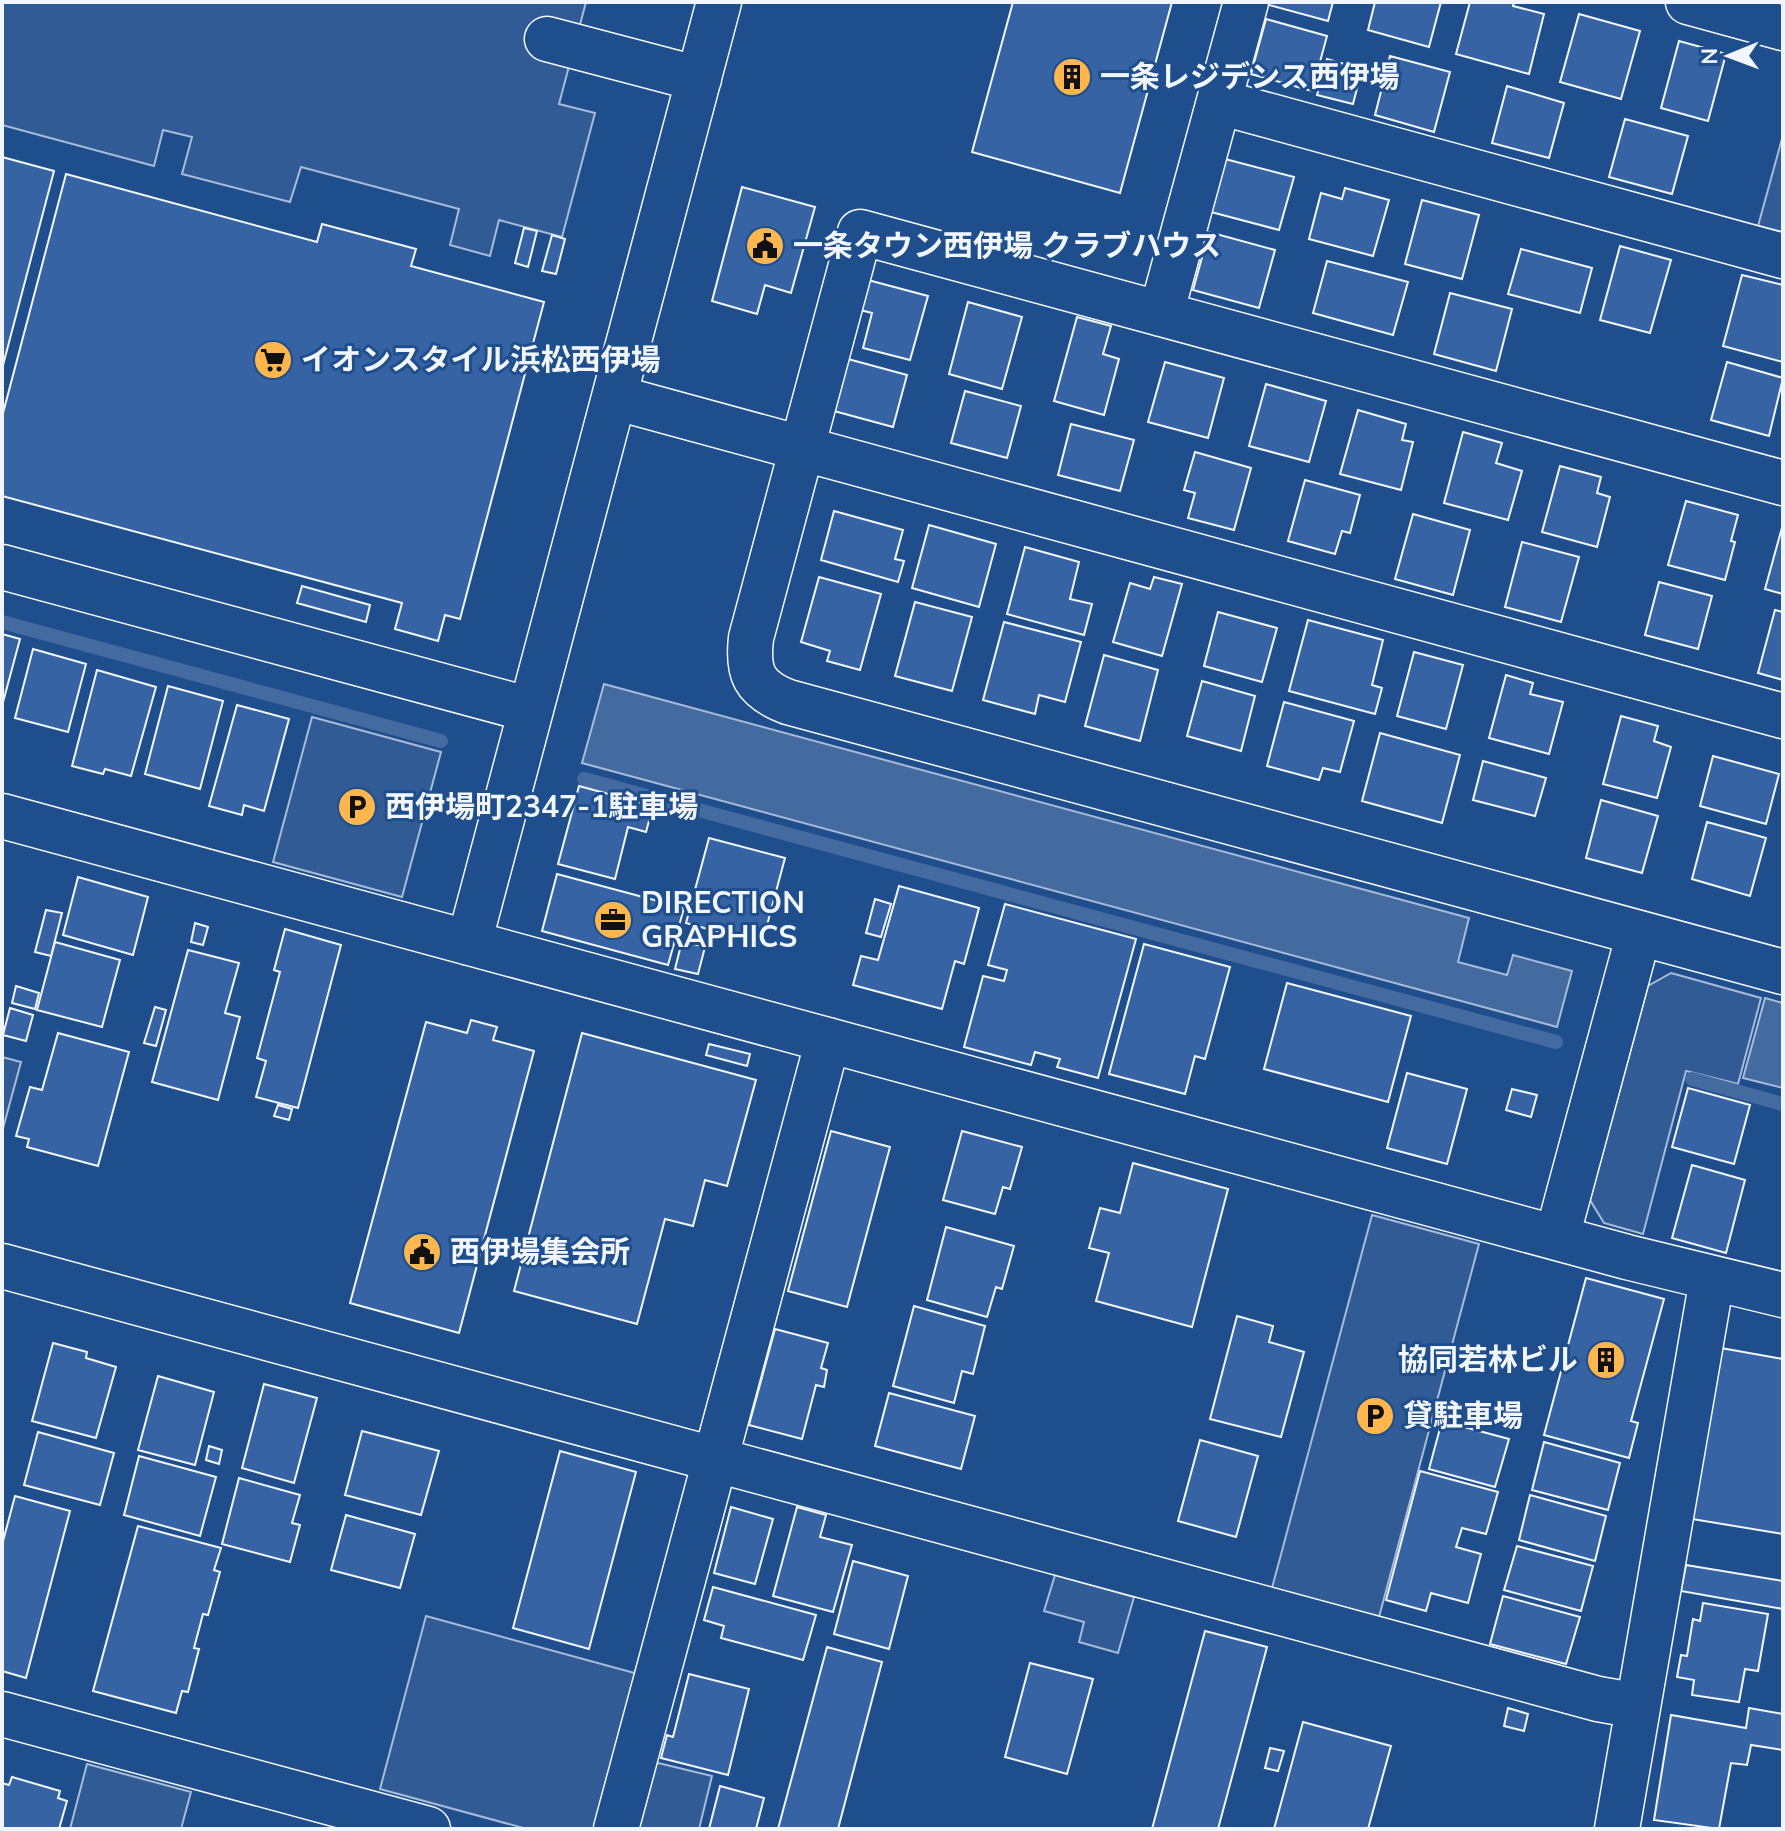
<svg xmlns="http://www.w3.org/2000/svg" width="1785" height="1831" font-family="Mulish,'Noto Sans JP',sans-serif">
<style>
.built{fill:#305b95;stroke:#a8bbd7;stroke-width:2}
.water{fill:#446ba0;stroke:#a8bbd7;stroke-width:2}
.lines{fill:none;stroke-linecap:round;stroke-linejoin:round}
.stream{stroke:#446ba0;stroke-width:14}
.building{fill:#3563a3;stroke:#f2f6ff;stroke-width:2}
.minor-casing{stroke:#f2f6ff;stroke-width:47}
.minor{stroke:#1f4e8c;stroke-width:44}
.labels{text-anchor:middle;stroke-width:6;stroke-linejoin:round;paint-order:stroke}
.poi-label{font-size:30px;font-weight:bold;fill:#f2f6ff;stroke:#1f4e8c;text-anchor:start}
</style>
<rect width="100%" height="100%" fill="#1f4e8c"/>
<path class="built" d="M2,2h584l-27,102 36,9 -33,124 -63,-17 -9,36 -40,-11 9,-36 -158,-42 -11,35 -108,-28 10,-37 -29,-7 -9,36 -152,-41z
M1783,135v97l-25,-6z
M312,717l129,35 -39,145 -129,-35z
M1671,973l90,25 -23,86 -52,-13 -43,163 -39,-11 -14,-23 58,-214z
M2,1057l19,5 -19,70z
M1372,1215l107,29 -100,373 -107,-29z
M1055,1575l79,22 -16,56 -39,-11 5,-20 -40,-11z
M426,1616l212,58 -41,155h-70l-147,-40z
M654,1762l58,14 -13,53h-63z
M87,1764l104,28 -10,37h-111z"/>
<path class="water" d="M604,684l865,234 -11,44 49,13 6,-20 59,16 -15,56 -975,-264z
M1765,998l18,5v85l-40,-10z"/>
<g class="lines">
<path class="stream" d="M2,622l439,119
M584,779l972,263
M1692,1079l91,25"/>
</g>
<path class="building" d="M1013,2h159l-52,191 -148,-41z
M1270,2h63l-5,19 -59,-16z
M1375,2h66l-12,45 -61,-17z
M1470,2h44l-1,4 31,8 -15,60 -73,-20z
M1579,14l61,17 -19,68 -61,-17z
M1266,19l61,17 -15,55 -61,-17z
M1679,41l47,13 -18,67 -47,-13z
M1390,56l60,16 -16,60 -59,-17z
M1327,59l35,10 -9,35 -36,-9z
M1507,86l57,17 -15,55 -57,-15z
M1625,119l63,17 -16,58 -63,-17z
M2,157l52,14 -52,198z
M1225,159l69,18 -15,53 -68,-18z
M66,174l251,68 5,-18 94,25 -5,17 133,36 -84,317 -15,-4 -7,26 -43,-12 7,-26 -400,-107v-79z
M742,187l73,20 -24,86 -26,-8 -8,29 -45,-13z
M1345,188l44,12 -16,56 -64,-17 12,-46 21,6z
M1422,200l57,15 -17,64 -57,-15z
M524,228l13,3 -9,36 -13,-4z
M1209,232l66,18 -16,58 -66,-18z
M552,235l13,4 -9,35 -14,-3z
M1620,246l51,14 -21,73 -50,-13z
M1521,249l71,19 -12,45 -72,-19z
M1327,261l81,21 -15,53 -80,-22z
M1742,275l41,10v77l-60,-16z
M868,280l60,16 -18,64 -47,-12 9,-35 -12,-3z
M1450,293l62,16 -16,62 -62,-17z
M968,302l54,15 -20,72 -53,-15z
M1077,317l34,9 -8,28 16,5 -15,56 -50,-14z
M848,359l59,16 -14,52 -59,-16z
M1165,362l59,16 -16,60 -60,-16z
M1727,362l56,16 -14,58 -58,-16z
M1266,384l60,17 -17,61 -60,-16z
M965,391l56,15 -14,52 -56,-15z
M1358,410l48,14 -4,16 11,2 -12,48 -61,-16z
M1071,424l63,16 -14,51 -62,-16z
M1463,432l39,11 -6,20 26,8 -14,49 -64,-17z
M1195,452l56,16 -17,62 -46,-12 7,-25 -11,-3z
M1560,466l41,11 -4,16 13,4 -13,50 -55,-15z
M1305,480l55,15 -10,38 -8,-2 -7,23 -47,-13z
M1686,501l52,14 -7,26 4,1 -10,38 -57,-15z
M834,511l69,19 -8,29 9,2 -6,21 -77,-22z
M1413,514l57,16 -17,65 -58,-16z
M1783,524v70l-18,-5z
M929,525l67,19 -17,63 -67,-19z
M1522,542l57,15 -18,65 -56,-15z
M1025,547l54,15 -9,37 22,5 -8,31 -77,-21z
M819,577l62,17 -21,76 -33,-9 3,-10 -29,-9z
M1154,577l28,7 -20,72 -49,-14 17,-59 20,6z
M1659,582l53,14 -14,53 -53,-14z
M302,586l68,19 -4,17 -69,-19z
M915,602l57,15 -20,74 -57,-15z
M1775,610l8,2v68l-25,-7z
M1218,612l59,16 -15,54 -58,-16z
M1308,620l75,20 -11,45 10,3 -7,26 -86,-23z
M1004,622l77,20 -16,60 -26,-7 -4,19 -52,-14z
M2,634l18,5 -18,67z
M33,649l53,15 -18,68 -53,-14z
M1414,652l49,13 -17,64 -49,-13z
M1104,655l54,15 -18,71 -55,-15z
M97,670l59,17 -25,89 -26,-7 -2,5 -31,-8z
M1506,675l27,8 -3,11 33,8 -14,52 -60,-16z
M1202,681l53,15 -14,55 -54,-15z
M168,686l55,15 -23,88 -55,-15z
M1284,702l70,19 -14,51 -17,-4 -4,12 -52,-14z
M237,705l52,14 -25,92 -20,-6 -2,10 -33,-9z
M1621,716l37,10 -4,15 17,6 -14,51 -54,-14z
M1380,733l80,22 -18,68 -80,-22z
M1713,756l66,18 -13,50 -66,-18z
M1483,761l63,17 -11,38 -62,-16z
M579,786l74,20 -7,26 -18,-5 -13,52 -57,-15z
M1601,800l57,16 -16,57 -56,-15z
M1707,822l59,16 -16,58 -58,-17z
M709,838l76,20 -23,86 -76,-21z
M557,874l127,34 -16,57 -126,-34z
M78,877l70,20 -15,58 -70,-20z
M899,886l80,22 -15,56 -9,-3 -13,48 -89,-24 8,-29 17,4z
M875,899l16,5 -10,33 -15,-4z
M1005,904l131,35 -38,139 -41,-11 3,-8 -25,-7 -4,13 -67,-18 19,-71 21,5 3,-11 -19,-5z
M46,910l16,3 -11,43 -16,-4z
M195,923l13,4 -5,18 -12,-3z
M285,929l56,16 -43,163 -42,-11 10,-36 -9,-3 23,-86 -6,-2z
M682,941l23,6 -7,27 -23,-5z
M55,942l65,18 -18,67 -65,-17z
M1144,944l86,23 -25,92 -10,-3 -10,38 -76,-20z
M188,950l51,13 -14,50 15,4 -22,83 -66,-18z
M1287,983l124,33 -23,86 -124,-33z
M16,986l23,7 -4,16 -23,-6z
M155,1007l11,3 -10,36 -12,-3z
M10,1008l23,7 -7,26 -23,-6z
M471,1020l26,7 -4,13 41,11 -75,282 -109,-30 76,-281 41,11z
M58,1033l71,19 -31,114 -71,-19 2,-8 -13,-3 14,-49 12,3z
M582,1033l174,47 -29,106 -22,-6 -12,46 -28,-7 -28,105 -123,-33z
M709,1044l41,10 -3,12 -41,-11z
M1407,1073l60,16 -20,75 -60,-16z
M1688,1088l62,17 -16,59 -62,-17z
M1512,1089l25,6 -6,22 -25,-7z
M278,1105l14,4 -3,11 -15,-4z
M831,1131l59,16 -43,160 -59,-16z
M962,1131l60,16 -12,42 -7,-2 -8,27 -52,-14z
M1133,1163l95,26 -36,138 -96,-26 13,-48 -20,-5 11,-40 20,5z
M1692,1165l53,15 -19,73 -54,-15z
M946,1227l68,19 -12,43 -6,-2 -9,30 -60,-17z
M1586,1278l78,21 -33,122 7,2 -9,35 -85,-23z
M914,1306l71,20 -12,48 -11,-3 -8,32 -61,-17z
M1237,1316l36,10 -4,16 35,10 -23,85 -71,-18z
M775,1329l53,14 -7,25 6,2 -3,17 -8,-2 -14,54 -53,-14z
M53,1343l34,9 -1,6 30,9 -20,71 -64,-17z
M1721,1348l62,11v175l-91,-15z
M158,1376l56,16 -19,73 -57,-15z
M264,1384l53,14 -23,85 -52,-15z
M889,1393l86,23 -14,53 -86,-23z
M1442,1421l67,18 -14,48 -66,-18z
M362,1431l77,20 -18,64 -76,-20z
M38,1432l76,21 -14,52 -76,-20z
M1200,1440l58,16 -22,81 -58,-16z
M1544,1442l76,21 -12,47 -76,-20z
M209,1446l13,4 -3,14 -13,-4z
M560,1451l76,21 -47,177 -76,-21z
M139,1456l77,21 -16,59 -76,-21z
M1420,1471l78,21 -12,42 -24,-6 -6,19 25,7 -13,49 -37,-10 -5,18 -40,-11z
M239,1478l61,17 -8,28 8,2 -10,37 -68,-18z
M1530,1495l76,21 -11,45 -76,-21z
M15,1496l55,15 -44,167 -24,-7v-126z
M731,1507l42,12 -18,65 -41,-11z
M797,1507l29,8 -6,22 32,8 -19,67 -60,-16z
M346,1515l69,19 -15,54 -69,-18z
M138,1526l83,22 -7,22 6,2 -12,43 -5,-1 -9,34 5,1 -11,43 -6,-1 -6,22 -83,-22z
M1517,1546l76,20 -12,45 -77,-21z
M853,1561l55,15 -19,73 -55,-15z
M1686,1565l97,16v28l-102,-18z
M713,1587l103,28 -13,45 -82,-22 3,-12 -20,-6z
M1503,1596l77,21 -14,47 -76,-20z
M1703,1603l65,11 -10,57 -13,-2 -6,33 -47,-7 2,-15 -17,-3 4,-22 6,1 6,-37 7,2z
M1205,1631l62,16 -49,182h-66z
M827,1647l55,15 -44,167h-60z
M1030,1663l63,16 -26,95 -62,-17z
M689,1674l60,15 -21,86 -67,-17 6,-23 6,2z
M1508,1708l20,6 -4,17 -20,-5z
M1749,1708l34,6v36l-32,-5 -4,20 -16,-2 -12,66 -65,-9 17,-105 75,13z
M1303,1722l88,24 -23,83h-94z
M1270,1748l14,3 -6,20 -13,-3z
M12,1777l48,14 -2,7 9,3 -8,28h-57v-46l7,2z
M720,1786l44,12 -8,31h-47z"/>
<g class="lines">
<defs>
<path id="minor" d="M1688,2l95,26
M547,39l152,40
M1219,102l564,154
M1161,314l85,-312
M614,397l1169,319
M1783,483l-923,-251 -109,406c-4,35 3,51 37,64l995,270
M2,567l529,143
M2,816l1625,441 156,38
M469,943l250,-941
M1557,1237l82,-304
M2,1266l1596,433 40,7
M2,1714l426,115
M616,1829l212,-789
M1617,1829l95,-550"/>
</defs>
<use href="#minor" class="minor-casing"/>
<use href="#minor" class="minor"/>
</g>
<defs>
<symbol id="building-disc" viewBox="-11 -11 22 22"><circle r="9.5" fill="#ffb74d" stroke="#1f4e8c"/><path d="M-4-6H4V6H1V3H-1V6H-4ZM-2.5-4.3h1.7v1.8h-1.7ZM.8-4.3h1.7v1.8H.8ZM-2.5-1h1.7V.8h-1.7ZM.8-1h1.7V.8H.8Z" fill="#111"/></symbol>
<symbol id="civic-disc" viewBox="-11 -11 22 22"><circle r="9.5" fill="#ffb74d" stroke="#1f4e8c"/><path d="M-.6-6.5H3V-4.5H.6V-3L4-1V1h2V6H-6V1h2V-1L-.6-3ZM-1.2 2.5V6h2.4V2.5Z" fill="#111"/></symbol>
<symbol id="supermarket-disc" viewBox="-11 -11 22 22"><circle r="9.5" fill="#ffb74d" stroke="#1f4e8c"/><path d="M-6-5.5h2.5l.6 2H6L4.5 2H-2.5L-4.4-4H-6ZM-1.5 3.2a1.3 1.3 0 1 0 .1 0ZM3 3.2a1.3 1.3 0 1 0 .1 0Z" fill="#111"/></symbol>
<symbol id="parking-disc" viewBox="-11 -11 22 22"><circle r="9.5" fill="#ffb74d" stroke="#1f4e8c"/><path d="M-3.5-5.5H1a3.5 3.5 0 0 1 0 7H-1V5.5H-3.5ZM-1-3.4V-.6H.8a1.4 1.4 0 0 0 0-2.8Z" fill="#111"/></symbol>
<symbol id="office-disc" viewBox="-11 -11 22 22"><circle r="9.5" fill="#ffb74d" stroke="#1f4e8c"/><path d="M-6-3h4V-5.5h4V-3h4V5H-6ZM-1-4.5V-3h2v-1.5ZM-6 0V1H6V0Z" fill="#111"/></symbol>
</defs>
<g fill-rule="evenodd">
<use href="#building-disc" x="1050" y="55" width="44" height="44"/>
<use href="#civic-disc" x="743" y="224" width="44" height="44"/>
<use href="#supermarket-disc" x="251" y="338" width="44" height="44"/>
<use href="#parking-disc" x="335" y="785" width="44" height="44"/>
<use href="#office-disc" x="591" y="898" width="44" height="44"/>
<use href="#civic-disc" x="400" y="1230" width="44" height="44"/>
<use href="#building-disc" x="1584" y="1338" width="44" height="44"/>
<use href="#parking-disc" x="1353" y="1394" width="44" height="44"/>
</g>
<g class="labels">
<g class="poi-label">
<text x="1100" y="87">一条レジデンス西伊場</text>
<text x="793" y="256">一条タウン西伊場 クラブハウス</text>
<text x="301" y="370">イオンスタイル浜松西伊場</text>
<text x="385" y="817">西伊場町2347-1駐車場</text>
<text x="641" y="913">DIRECTION<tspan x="641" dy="34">GRAPHICS</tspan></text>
<text x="450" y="1262">西伊場集会所</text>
<text x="1578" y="1370" text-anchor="end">協同若林ビル</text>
<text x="1403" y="1426">貸駐車場</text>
</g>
</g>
<rect width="1785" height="1831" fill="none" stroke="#f2f6ff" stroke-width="8"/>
<g transform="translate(1729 56) rotate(269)" stroke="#1f4e8c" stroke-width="6" paint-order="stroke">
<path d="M0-6L14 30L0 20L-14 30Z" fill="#f2f6ff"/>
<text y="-12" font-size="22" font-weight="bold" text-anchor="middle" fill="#f2f6ff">N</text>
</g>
</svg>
